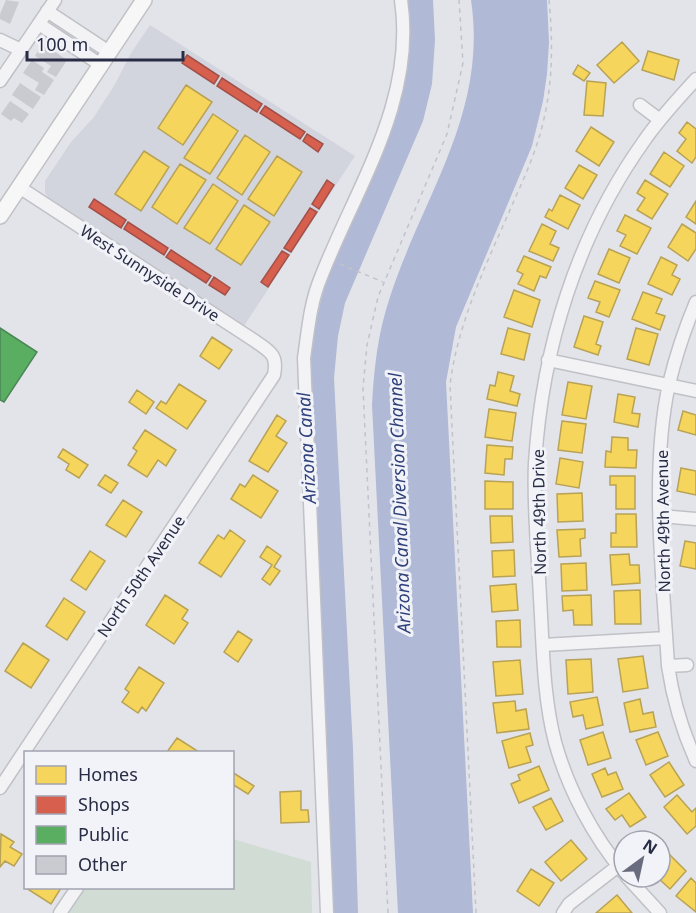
<svg xmlns="http://www.w3.org/2000/svg" width="696" height="913" font-family="'Noto Sans',sans-serif">
<style>
.built{fill:#d3d5de}
.green{fill:#d1dcd4}
.water{fill:#b0b9d5}
.homes{fill:#f6d55c;stroke:#b8a255;stroke-width:1.5}
.shops{fill:#d6604d;stroke:#a2504a;stroke-width:1.5}
.public{fill:#5aae61;stroke:#4b8758;stroke-width:1.5}
.building{fill:#cacbd1}
.lines{fill:none;stroke-linecap:round;stroke-linejoin:round}
.minor-casing{stroke:#c0c1c7;stroke-width:15}
.major-casing{stroke:#c0c1c7;stroke-width:18}
.path{stroke:#c2c3c9;stroke-width:1.5;stroke-dasharray:4.5 4.5;stroke-linecap:butt}
.minor{stroke:#f3f3f6;stroke-width:12}
.major{stroke:#f7f7f7;stroke-width:15}
.labels{text-anchor:middle;stroke-width:6;stroke-linejoin:round;paint-order:stroke}
.street-label{font-size:16px;fill:#282c44;stroke:#f1f3f8}
.water-label{font-size:18px;font-style:italic;fill:#2f407b;stroke:#f1f3f8}
</style>
<rect width="100%" height="100%" fill="#e3e4e9"/>
<path class="built" d="M150,25l205,131 -111,170 -196,-129 -3,-4v-12l26,-39 23,-25 21,-33 16,-31z"/>
<path class="green" d="M233,839l78,23 1,51h-258l17,-25h161z"/>
<path class="water" d="M405,0h28l2,40 -3,44 -9,37 -78,182 -7,33 -4,42 19,371 5,164h-25l-6,-168 -19,-365c4,-45 12,-87 29,-129 34,-86 87,-152 68,-251z
M471,0h76l2,42 -2,32 -4,27 -11,45 -76,181 -10,55 27,531h-75l-26,-508c2,-37 6,-73 18,-108 33,-102 98,-184 81,-297z"/>
<path class="homes" d="M622,42l17,19 -25,22 -17,-18z
M648,51l31,9 -5,20 -32,-10z
M578,65l12,8 -6,8 -11,-7z
M587,81l19,2 -3,33 -19,-1z
M186,85l26,17 -29,43 -25,-17z
M213,114l25,17 -28,43 -26,-16z
M687,122l9,7v28l-4,6 -15,-12 9,-12 -7,-6z
M591,127l23,15 -15,24 -23,-15z
M245,135l25,17 -28,43 -25,-17z
M144,151l25,16 -28,44 -26,-17z
M664,152l20,14 -14,21 -20,-13z
M277,156l25,16 -28,44 -26,-17z
M180,164l26,16 -29,44 -25,-17z
M579,165l18,10 -14,24 -18,-11z
M645,180l23,14 -16,25 -15,-9 8,-12 -8,-5z
M213,184l25,17 -28,43 -26,-16z
M560,195l20,10 -12,24 -23,-12 4,-8 3,2z
M696,201v23l-10,-7z
M244,205l26,17 -29,43 -25,-16z
M625,215l26,13 -14,26 -17,-8 6,-11 -9,-4z
M542,224l14,7 -6,13 9,4 -6,13 -24,-10z
M682,224l14,9v16l-8,12 -20,-14z
M609,249l21,9 -11,25 -21,-9z
M524,256l27,11 -5,11 -6,-2 -6,15 -16,-7 5,-10 -6,-3z
M661,257l16,8 -5,10 8,4 -8,16 -24,-11z
M595,281l25,9 -11,27 -13,-5 4,-10 -12,-4z
M514,290l26,10 -8,27 -28,-10z
M643,292l19,7 -6,14 9,3 -5,14 -28,-11z
M584,316l19,6 -7,22 5,2 -3,9 -24,-8z
M508,328l22,6 -6,26 -23,-6z
M636,328l22,6 -9,31 -22,-6z
M212,337l20,13 -13,19 -19,-13z
M498,372l16,4 -4,15 10,3 -3,12 -30,-7 3,-14 5,1z
M568,382l24,4 -6,33 -24,-4z
M179,384l27,17 -19,28 -31,-21 5,-7 5,3z
M137,390l17,12 -8,12 -17,-12z
M618,394l17,3 -3,16 8,1 -2,13 -24,-5z
M489,409l27,4 -4,28 -27,-4z
M683,411l13,4v20l-18,-5z
M277,415l9,6 -10,15 11,7 -19,29 -19,-11z
M562,421l24,3 -4,29 -24,-3z
M145,430l31,20 -10,16 -8,-6 -11,17 -19,-12 9,-14 -4,-3z
M612,437l16,1v12h9l-1,18 -31,-1 1,-16 5,1z
M487,445l26,2 -1,12h-7l-1,16 -19,-2z
M63,449l25,16 -9,13 -13,-8 3,-6 -11,-7z
M560,458l23,4 -4,26 -23,-4z
M681,468l15,3v24l-19,-4z
M105,475l13,8 -7,10 -13,-8z
M253,475l25,16 -17,27 -30,-19 9,-15 5,3z
M610,476h25v33h-19v-24h-6z
M485,481l28,1v27h-28z
M582,493l1,28 -25,1 -1,-28z
M123,500l19,12 -16,25 -20,-12z
M616,514h20l1,33h-26v-14h5z
M490,516h22l1,26 -22,1z
M585,529v9l-5,1 1,17 -22,1 -2,-27z
M230,530l15,11 -24,36 -22,-14 19,-28 6,4z
M685,541l11,2v26l-16,-3z
M267,546l14,10 -7,11 6,4 -10,14 -8,-6 10,-14 -12,-8z
M514,550l1,26 -22,1 -1,-26z
M90,551l15,10 -19,29 -15,-10z
M629,554l1,11h9l1,18 -28,2 -2,-30z
M586,563l1,27 -25,1 -1,-27z
M516,584l2,26 -26,2 -2,-26z
M640,590l1,34h-26l-1,-33z
M165,595l23,15 -6,9 6,4 -14,21 -28,-19z
M591,595l1,30h-18l-1,-15 -10,1 -1,-15z
M64,598l21,14 -18,28 -21,-14z
M520,620l1,27h-24l-1,-26z
M238,631l14,9 -14,22 -14,-10z
M23,643l26,17 -18,28 -26,-17z
M643,656l5,32 -25,4 -5,-33z
M591,659l2,33 -25,2 -2,-34z
M520,660l3,34 -27,2 -3,-34z
M139,667l25,16 -18,28 -4,-4 -4,6 -16,-11 7,-10 -4,-3z
M597,697l6,28 -17,4 -3,-14 -10,2 -3,-15z
M640,699l3,15 10,-2 3,15 -26,5 -6,-29z
M515,701l1,10 10,-2 3,20 -32,4 -4,-30z
M603,732l8,26 -23,7 -8,-25z
M658,732l10,24 -22,9 -10,-25z
M530,733l3,12 -7,2 5,15 -22,6 -7,-27z
M177,738l22,14h-32z
M669,762l15,23 -19,12 -15,-22z
M539,766l10,24 -30,13 -8,-19 9,-4 -2,-5z
M605,768l3,7 8,-3 7,17 -21,8 -10,-23z
M232,772l22,14 -6,8 -16,-10z
M301,791v19h7l1,12 -28,1 -1,-31z
M629,793l17,24 -16,10 -8,-12 -7,5 -9,-11z
M677,795l15,17 4,-4v18l-9,8 -23,-27z
M551,798l12,23 -17,9 -13,-23z
M637,832l6,7 5,-5 5,7h-27z
M1,834l13,8 -4,5 12,7 -8,12 -9,-5 -5,6z
M571,840l16,19 -26,22 -16,-19z
M667,852l19,19 -16,18 -13,-12h3v-18z
M531,869l23,14 -15,23 -22,-15z
M691,878l5,5v29l-20,-16z
M26,888h35l-10,16z
M617,895l15,18h-36z"/>
<path class="shops" d="M187,55l32,21 -5,8 -32,-21z
M222,78l40,26 -5,8 -40,-26z
M265,106l40,26 -5,7 -40,-26z
M307,134l16,10 -5,8 -15,-11z
M327,180l7,5 -15,24 -7,-5z
M94,199l32,21 -5,8 -32,-21z
M310,208l7,4 -26,40 -7,-4z
M128,222l40,26 -4,7 -40,-26z
M171,250l40,26 -5,7 -40,-26z
M282,251l7,4 -21,32 -7,-5z
M214,277l16,11 -5,7 -16,-10z"/>
<path class="public" d="M0,328l37,24 -33,50 -4,-2z"/>
<path class="building" d="M6,0l13,2 -9,22 -10,-5v-5z
M43,44l24,16 -11,17 -9,-5 4,-6 -16,-10z
M32,60l12,8 -2,4 12,8 -10,15 -9,-5 4,-7 -16,-10z
M20,83l21,14 -8,12 -21,-14z
M10,101l19,13 -7,9 -8,-5 -3,3 -10,-7z"/>
<g class="lines">
<defs>
<path id="minor" d="M47,11l62,41
M39,24l62,41
M0,40l21,10
M0,81l55,-81
M640,105l20,15
M696,302c-11,26 -20,53 -27,82 -19,87 -6,194 -1,282 5,34 14,64 28,95
M548,360l148,31
M660,516l36,3
M543,645l123,-7
M668,666l19,-1
M0,788l274,-413c4,-21 -4,-23 -19,-34l-236,-154
M624,873c-31,-37 -56,-84 -69,-131 -12,-46 -12,-96 -15,-144 -2,-45 -7,-91 -5,-135 7,-115 42,-228 109,-322 15,-22 34,-42 52,-62
M627,877l33,36
M60,913l17,-25
M327,913l-23,-555c4,-27 6,-55 17,-81 35,-90 95,-176 80,-277
M563,913l6,-9 49,-38"/>
<path id="major" d="M0,216l144,-216"/>
</defs>
<use href="#minor" class="minor-casing"/>
<use href="#major" class="major-casing"/>
<path class="path" d="M340,264l43,18
M388,913l-25,-525 4,-43 11,-48 69,-163 16,-71 -4,-63
M476,913l-26,-528c8,-66 40,-128 66,-189 11,-24 21,-48 27,-73 10,-40 10,-82 6,-123"/>
<use href="#minor" class="minor"/>
<use href="#major" class="major"/>
</g>
<g class="labels">
<g class="street-label">
<text transform="translate(150 273) rotate(33)" y="6">West Sunnyside Drive</text>
<text transform="translate(539 512) rotate(-91)" y="6">North 49th Drive</text>
<text transform="translate(663 521) rotate(-91)" y="6">North 49th Avenue</text>
<text transform="translate(141 576) rotate(-56)" y="6">North 50th Avenue</text>
</g>
<g class="water-label">
<text transform="translate(307 448) rotate(-93)" y="6">Arizona Canal</text>
<text transform="translate(400 503) rotate(-92)" y="6">Arizona Canal Diversion Channel</text>
</g>
</g>
<rect x="24" y="751" width="210" height="138" fill="#f1f3f8" stroke="#a1a3b0" stroke-width="1.5"/>
<rect x="36" y="766" width="30" height="18" fill="#f6d55c" stroke="#a1a3b0" stroke-width="1.5"/>
<text x="78" y="781" font-size="18" fill="#282c44">Homes</text>
<rect x="36" y="796" width="30" height="18" fill="#d6604d" stroke="#a1a3b0" stroke-width="1.5"/>
<text x="78" y="811" font-size="18" fill="#282c44">Shops</text>
<rect x="36" y="826" width="30" height="18" fill="#5aae61" stroke="#a1a3b0" stroke-width="1.5"/>
<text x="78" y="841" font-size="18" fill="#282c44">Public</text>
<rect x="36" y="856" width="30" height="18" fill="#cacbd1" stroke="#a1a3b0" stroke-width="1.5"/>
<text x="78" y="871" font-size="18" fill="#282c44">Other</text>
<g transform="translate(642 859) rotate(33)"><circle r="28" fill="#f1f3f8" stroke="#a1a3b0" stroke-width="1.5"/>
<path d="M0-4.5L10 22L0 15L-10 22Z" fill="#696c7e"/>
<text y="-9" font-size="16" font-weight="bold" text-anchor="middle" fill="#282c44">N</text>
</g>
<path d="M27 51v9h156v-9" fill="none" stroke="#282c44" stroke-width="3"/>
<text x="36" y="51" font-size="18" fill="#282c44" stroke="#f1f3f8" stroke-width="4.5" paint-order="stroke">100 m</text>
</svg>
